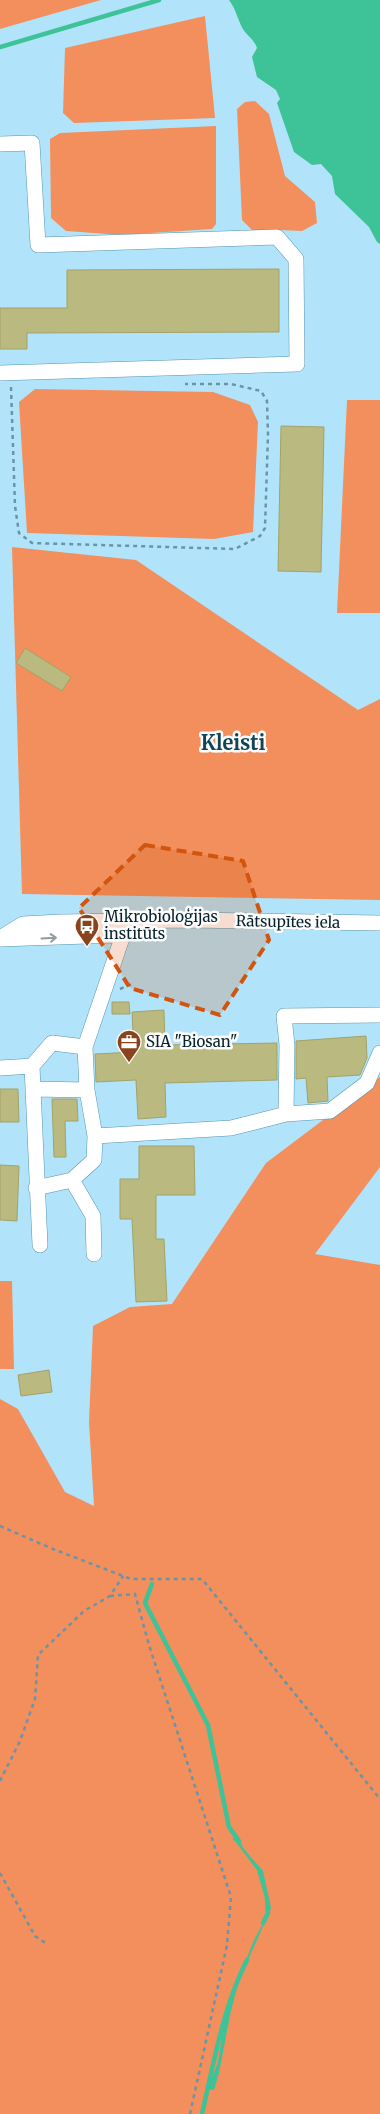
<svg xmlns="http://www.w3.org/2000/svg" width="380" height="2114" font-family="Merriweather,serif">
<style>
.green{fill:#f28f5c}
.water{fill:#3ec297}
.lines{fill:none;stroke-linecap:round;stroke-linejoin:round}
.stream{stroke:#3ec297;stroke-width:4.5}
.building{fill:#bab97f;stroke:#a3a268}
.minor-casing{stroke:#5494af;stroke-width:16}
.path{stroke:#6b94a6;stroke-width:2.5;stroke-dasharray:4 4;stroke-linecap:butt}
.minor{stroke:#fff;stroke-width:15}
.oneway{stroke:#8f9ca0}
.marked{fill:#d1540f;fill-opacity:0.2;stroke:#d1540f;stroke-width:4;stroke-dasharray:10 6;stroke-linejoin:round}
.labels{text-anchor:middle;stroke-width:5;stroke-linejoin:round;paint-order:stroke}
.poi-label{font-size:15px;fill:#06222c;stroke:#fcfcfc;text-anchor:start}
.street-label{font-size:15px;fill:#06222c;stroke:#fcfcfc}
.district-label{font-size:20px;font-weight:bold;fill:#104457;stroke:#fcfcfc}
</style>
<rect width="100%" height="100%" fill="#b1e4fb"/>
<path class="green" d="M0,0h101l-101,29z
M205,16l10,102 -141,5 -11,-10 2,-65z
M255,101l14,13 16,62 30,26 2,21 -15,8 -22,-1 -25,3 -13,-13 -5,-111 8,-7z
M216,126v98l-4,5 -91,6 -55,-4 -15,-13 -1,-79 10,-6z
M35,389l178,3 37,13 8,17 -5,110 -39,7 -187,-6 -8,-131z
M347,400h33v213h-43z
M12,547l124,13 222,150 22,-11v201l-358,-6z
M380,1077v90l-65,87 65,11v849h-380v-715l18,10 47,83 29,14 -5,-84 4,-96 37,-19 42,-3 94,-141z
M0,1281h12l2,88h-14z"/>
<path class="water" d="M229,0h151v244l-3,-2 -8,-15 -34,-33 -3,-18 -11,-12 -9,1 -18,-13 -17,-49 3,-4 -4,-9 -19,-13 -5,-20 5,-9c-3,-8 -7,-10 -12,-16 -7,-9 -8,-22 -16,-32z
M237,1837l7,12 19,22 8,37 -33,75 -8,32 -11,58 -5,17 -6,-1 10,-27 6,-39 9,-30 21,-53 15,-28 -12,-42 -22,-29 -3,-2z"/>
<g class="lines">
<path class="stream" d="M0,47l159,-47
M152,1584l-7,19 63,122 21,102 10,14
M263,1923l5,-10 -1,-14
M202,2114c12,-52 21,-107 45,-154"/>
</g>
<path class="building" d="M279,269v63l-252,1v16h-27v-41h67v-38z
M281,426l43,1 -3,145 -43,-1z
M25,648l46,29 -9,14 -46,-28z
M112,1002h17l1,12h-18z
M164,1010l1,35 112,-2v37l-112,3 1,34 -28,2 -2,-39 -40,2 -1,-28 39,-2 -2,-40z
M366,1036l1,22 -7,17 -33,2 1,24 -20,2 -2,-25 -10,1v-38z
M0,1089h18l1,33h-19z
M52,1099h25l1,22h-13l1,36h-12z
M139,1146h55l1,49h-39v44h8l3,62 -31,1 -4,-83h-12v-40h19z
M0,1165l19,1 -2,55 -17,-1z
M49,1370l3,22 -31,4 -3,-21z"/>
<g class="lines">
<defs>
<path id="minor" d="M0,144l32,-1 6,102 239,-8 19,22 1,105 -297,9
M136,922l-10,9 -5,10 -36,106 2,43 8,46 136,-8 55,-14
M0,938l23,-14 37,-2 126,-2 194,3
M0,939l116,-4 13,-9
M380,1015l-96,1 3,29 -1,69 44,-3 37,-28 13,-30
M0,1068l32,-2
M33,1089l54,1
M36,1188l36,-8
M40,1245l-8,-179 20,-23 33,4
M94,1254l-1,-38 -21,-36 22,-20 1,-24"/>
</defs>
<use href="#minor" class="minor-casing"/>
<path class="path" d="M11,387l4,119 4,27 13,10 203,6 25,-13 5,-8 3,-94 -1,-33 -6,-10 -30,-7h-46
M120,989l12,-5
M0,1526l53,23 78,30h71l178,220
M110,1596l25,-2 14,51 82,252 -4,48 -37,169
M0,1781l20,-40 15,-42 3,-44 46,-44 26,-15 13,-20
M0,1873l35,63 12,8"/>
<use href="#minor" class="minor"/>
</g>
<defs><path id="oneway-shaft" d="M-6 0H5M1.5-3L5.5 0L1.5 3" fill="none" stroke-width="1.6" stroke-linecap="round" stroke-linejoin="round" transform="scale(1.25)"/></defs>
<use class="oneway" href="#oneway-shaft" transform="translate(49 938) rotate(-3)"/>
<path class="marked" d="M145,845l98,16 26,79 -49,75 -90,-27 -51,-80z"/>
<defs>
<symbol id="bus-pin" viewBox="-11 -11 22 30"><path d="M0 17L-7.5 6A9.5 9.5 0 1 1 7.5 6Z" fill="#8a441d" stroke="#fcfcfc"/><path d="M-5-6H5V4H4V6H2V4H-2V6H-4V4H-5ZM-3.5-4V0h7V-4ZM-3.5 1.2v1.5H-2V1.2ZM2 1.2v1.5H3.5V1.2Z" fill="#fff"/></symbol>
<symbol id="office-pin" viewBox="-11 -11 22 30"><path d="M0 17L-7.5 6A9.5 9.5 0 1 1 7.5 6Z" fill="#8a441d" stroke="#fcfcfc"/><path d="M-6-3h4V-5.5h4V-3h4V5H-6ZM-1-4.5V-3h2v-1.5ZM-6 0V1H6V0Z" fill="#fff"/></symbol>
</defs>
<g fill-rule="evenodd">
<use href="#bus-pin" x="73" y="912" width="28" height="38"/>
<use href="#office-pin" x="115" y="1028" width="28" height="38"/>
</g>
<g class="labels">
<g class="poi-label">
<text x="104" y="922">Mikrobioloģijas<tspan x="104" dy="17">institūts</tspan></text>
<text x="146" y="1047">SIA "Biosan"</text>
</g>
<g class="street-label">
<text transform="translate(288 922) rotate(1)" y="5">Rātsupītes iela</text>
</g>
<g class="district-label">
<text x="233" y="750">Kleisti</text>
</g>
</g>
</svg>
